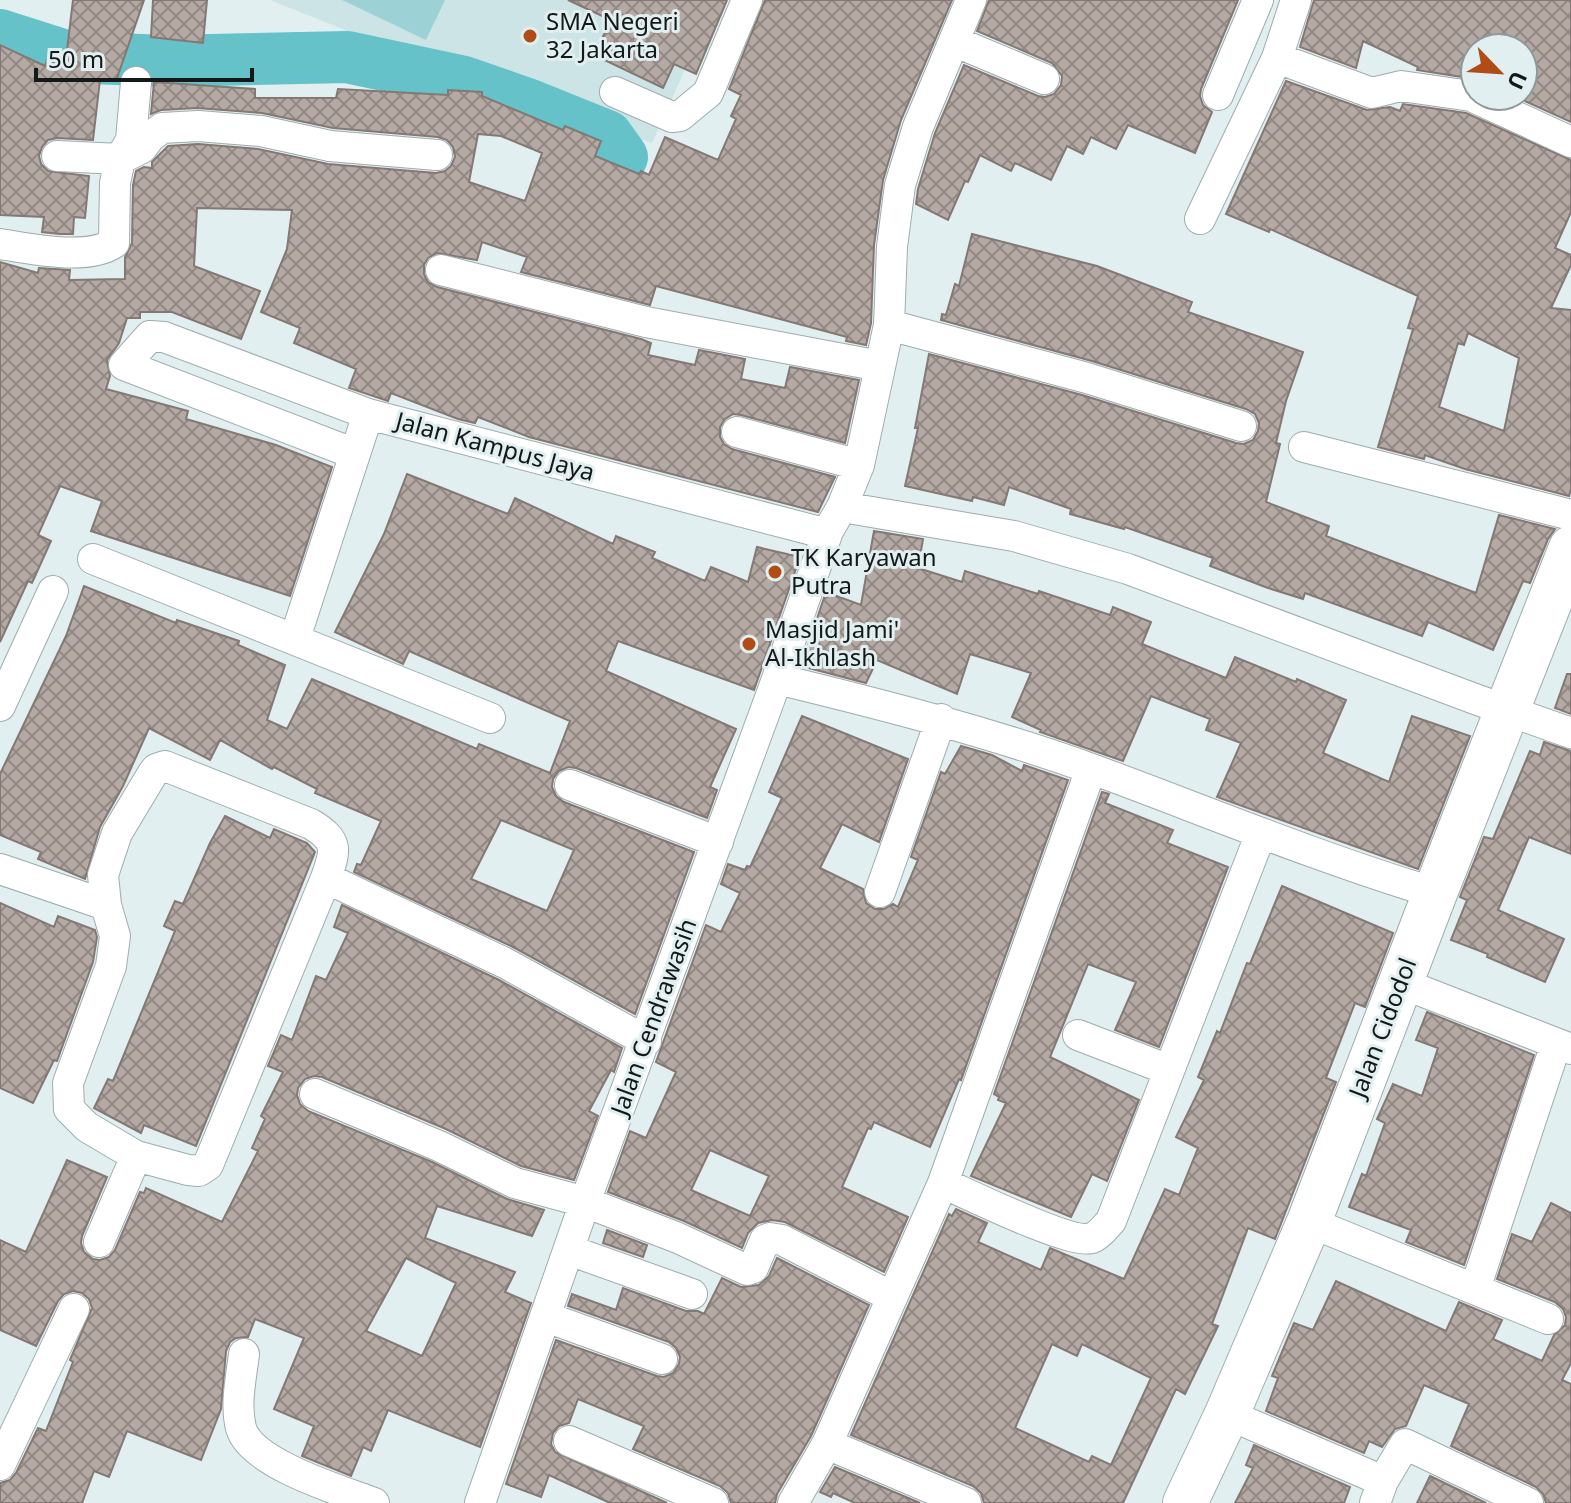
<svg xmlns="http://www.w3.org/2000/svg" width="1571" height="1503" font-family="'Noto Sans',sans-serif">
<style>
.built{fill:#cce4e5}
.pitch{fill:#9cd2d6}
.lines{fill:none;stroke-linecap:round;stroke-linejoin:round}
.river{stroke:#64c2c8;stroke-width:52}
.building{fill:url(#building-cross-hatch);stroke:#837873;stroke-width:2;fill-rule:evenodd}
.street-casing{stroke:#9facad;stroke-width:32}
.secondary-casing{stroke:#9facad;stroke-width:46}
.street{stroke:#fff;stroke-width:30}
.secondary{stroke:#fff;stroke-width:44}
.poi-dot{fill:#b04d16;stroke:#e1eff0;stroke-width:3}
.labels{text-anchor:middle;stroke-width:6;stroke-linejoin:round;paint-order:stroke}
.poi-label{font-size:24px;fill:#131818;stroke:#e1eff0;text-anchor:start}
.street-label{font-size:24px;fill:#131818;stroke:#e1eff0}
</style>
<defs>
<pattern id="building-cross-hatch" width="8" height="8" patternUnits="userSpaceOnUse" patternTransform="scale(2)"><rect width="8" height="8" fill="#b5a9a4"/><path d="M0 0l8 8M0 8l8-8" fill="none" stroke="#928985"/></pattern>
</defs>
<rect width="100%" height="100%" fill="#e1eff0"/>
<path class="built" d="M270,0h446l-64,143 -201,-71z"/>
<path class="pitch" d="M342,0h103l-19,40z"/>
<g class="lines">
<path class="river" d="M0,35l69,22 96,4 182,-4 117,25 66,23 77,31 15,21"/>
</g>
<path class="building" d="M73,0h71l-28,81 -16,-1 -7,60 -36,-2 -9,2 -6,7 -3,9 2,8 7,7 41,5 -4,42 -11,-1 -1,17h-13l-18,-2 2,-15 -44,-2v-170l45,21 2,-6 18,7z
M153,0h54l-4,43 -52,-6z
M568,0h159l-31,74 -22,-10 -11,24 -69,-33 17,-35z
M765,0h187l-51,120 -18,60 -9,65 -3,78 -5,22 -20,-4 1,-4 -191,-51 -6,19 -129,-33 6,-15 -45,-15 -5,18 -40,-7 -9,5 -4,7v9l4,8 9,5 204,52 10,4 -3,12 47,10 4,-15 46,9 -4,20 44,9 5,-21 69,13 -14,63 -104,-28 -8,-1 -8,5 -5,8v10l4,7 8,5 103,28 -17,35 -289,-75 -51,-20 -3,6 -17,-4 -67,-26 -3,8 -39,-13 7,-19 -62,-26 6,-15 -39,-16 26,-63 5,-39 -95,-2 -3,58 66,25 -19,48 -69,-27h-32v6h-13l-8,25 -12,17 3,16 -4,13 82,22 -2,8 90,26 56,22 -42,129 -199,-65 11,-30 -42,-15 -22,49 13,6 -19,42 -4,-2 -28,61v-380l38,11 1,-5 31,2 -1,10 56,-1v-22l7,-14 1,-58 3,-14 8,-4 8,1v-6l16,-16 30,-2 60,5 70,15 108,9 9,-2 6,-5 4,-9 -2,-10 -6,-7 -9,-3 -105,-9 -71,-15 -65,-5 -36,2 -10,4 3,-32 101,7v9h81l2,-9 110,6v-5l34,2v4l81,34 2,-4 36,15 -6,15 44,18 2,-3 8,4 16,-38 53,23 18,-41 -5,-3 10,-21 -12,-6zM478,134l23,2 41,17 -17,48 -56,-19z
M989,0h249l-37,89 -1,7 3,9 9,7 -17,41 -67,-28 -12,24 -25,-12 -8,17 -16,-8 -16,34 -36,-17 -4,8 -31,-16 -12,27 -3,-1 -17,39 -32,-16 2,-15 17,-56 29,-68 74,31 7,1 9,-3 7,-9 1,-9 -10,-13 -75,-32z
M1314,0h257v122l-57,-26h9v-48h-48v31l-58,-9 1,-3 -55,-26 -7,27 -56,-21z
M1286,81l81,29 23,-3 10,4 3,-7 63,9 105,47v52l-16,36 16,7v10l-20,43 20,2v179l-2,7 -104,-27 -40,-14 -1,4 -46,-12 35,-118 -5,-1 10,-32 -148,-67 -1,3 -43,-18zM1468,333l51,25 -15,73 -65,-24 19,-64 6,2z
M972,234l125,32 95,36 -4,10 115,40 -17,49 -10,42 4,1 -14,58 63,24 -3,10 150,57 23,-78 56,14 -7,10 -18,44 -7,-2 -30,69 -65,-28 -6,14 -117,-43 -2,6 -35,-11 -58,-22 3,-8 -88,-31 -1,2 -54,-15 1,-5 -62,-22 -5,18 -31,-8 -1,4 -67,-15 13,-58h-3l14,-74 153,41 154,48 8,1 9,-4 5,-9 1,-8 -4,-9 -9,-5 -154,-48 -151,-41 1,-6 4,1 9,-31 4,2z
M407,474l101,40 7,-16 98,46 3,-8 39,16 -3,6 53,23 6,-14 37,15 9,-35 43,10 -46,133 -136,-49 -12,30 130,58 -26,58 7,3 -10,28 -131,-50 -8,-1 -9,4 -6,8 -1,8 4,9 8,6 130,50 -59,162 -120,-66 -161,-76 3,-8 4,1 20,-44 -66,-28 2,-4 -43,-22 -2,2 -52,-29 -10,20 -61,-32 -26,58 -23,41 -15,52 -47,-20 3,-7 -41,-17v-61l66,-138 18,-50 92,37 1,-3 62,21 -1,4 47,20 -18,55 20,9 25,-50 165,70 2,-5 71,29 20,-52 -161,-70 -6,13 -68,-32 49,-98zM501,820l73,30 -27,61 -76,-32z
M874,531l49,8 -5,29 44,14 3,-11 73,23 1,-3 71,24 3,-8 38,15 -9,22 84,34 9,-21 61,25 1,-3 49,21 -23,53 66,29 23,-66 58,20 -52,133 -201,-72 24,-54 -35,-13 4,-11 -59,-23 -28,65 -83,-29 1,-2 -29,-13 19,-44 -61,-19 -13,40 -80,-34 -11,23 -65,-17 25,-74 35,13z
M1567,674h4v40l-16,-6z
M802,716l106,43 -29,83 -37,-18 -22,44 43,21 3,14 9,6h9l9,-5 5,3 20,-47 -7,-3 30,-85 4,2 16,-28 31,9 30,16 2,-6 44,15 -107,300 -2,-1 -29,68 -56,-25 -3,7 -3,-1 -26,59 66,30 -24,55 -99,-50 -13,-2 -14,3 -10,10 -6,15 -58,-27 -76,-29 22,-61 16,7 30,-66 -20,-10 50,-137 15,7 19,-39 -19,-9 7,-20 17,6 2,-4 3,1 32,-69 -13,-6zM710,1150l59,26 -19,40 -59,-26z
M1544,742l27,9v103l-42,-17 -31,73 66,29 -19,43 -58,-25 1,-3 -37,-14 16,-40 -7,-3 24,-60 9,2 37,-88 10,4z
M1102,792l7,2 -4,9 68,27 -6,13 61,24 -69,180 -44,-17 21,-48 -48,-18 -38,93 89,43 -32,81 -15,-7 -21,43 -100,-41 35,-73 -8,-3 1,-3 -5,-3z
M225,816l45,22 4,-9 33,14 8,9 -119,294 -52,-21 -3,8 -47,-25 14,-29 5,2 62,-150 -11,-5 11,-25 8,3 27,-61z
M1282,886l111,47 -28,74 -10,-4 -29,75 10,4 -61,157 -27,-11 -36,96 6,2 -33,68 -9,-5 -53,114h-139l-3,-10 -8,-7 -122,-51 98,-221 3,2 4,-7 31,14 -9,19 63,28 9,-22 74,31 41,-90 14,6 19,-47 -22,-11 28,-57 -6,-3 19,-46 3,2 27,-70 3,1zM1052,1344l25,12 5,-12 69,34 -40,87 -19,-9 -3,6 -74,-34z
M0,903l54,24 4,-11 37,14 2,7 -4,25 -36,99 -3,-1 -21,43 -33,-15z
M342,905l157,75 123,68 -8,24 -3,-2 -22,41 9,5 -24,64 -53,-14 -75,-37 -124,-52 -8,-1 -9,3 -7,9 -1,7 3,9 8,7 124,51 75,37 37,11 -12,26 -95,-30 -12,32 90,34 -10,20 26,11 -51,144 -92,-37 -17,41 -8,-4 -12,29 -49,-20 12,-30 -40,-17 30,-71 -49,-19 -7,18 -12,1 -6,4 -4,9 -5,58 -20,51 -74,-29 -18,46 -15,-6 -12,32h-82v-20l10,-3 6,-7 22,-45 8,3 27,-69 -3,-2 22,-52 -3,-9 -7,-6 -9,-2 -9,3 -6,7 -22,45 -36,-16v-90l26,12 41,-92 40,17 -25,59 -1,7 3,9 9,7 7,1 9,-3 6,-7 25,-58 4,1 2,-5 76,34 36,-71 -6,-3 13,-29 -4,-3 22,-44 -15,-6 13,-31 11,5 24,-64 10,4 22,-47 -14,-6zM406,1258l50,25 -34,73 -56,-25z
M1427,1012l107,43 -70,210 -58,-23 5,-12 -62,-23 13,-33 4,2 19,-53 -8,-4 16,-35 29,12 16,-48 -22,-8z
M1551,1203l20,10v150l-9,17 9,4v119h-25l-3,-9 -7,-7 -85,-41 18,-42 -45,-19 -18,41 -11,3 -13,18 -13,-6 -5,12 -98,-42 12,-33 -6,-2 22,-53 19,7 23,-49 110,50 13,-29 43,18 -9,19 49,22 12,-26 11,-10 1,-8 -3,-8 -8,-7 -58,-23 15,-45 20,8z
M607,1230l40,15 -4,12 -40,-14z
M777,1258l92,47 -58,131 -34,58 -2,9h-44l-3,-10 -8,-7 -87,-37 11,-23 -66,-27 -9,24 -10,3 -6,7 -2,11 4,8 112,51h-57l-61,-28 -8,22 -35,-13 50,-144 101,36 7,1 9,-4 6,-9 1,-7 -4,-9 -7,-6 -101,-36 4,-12 44,16 7,-22 63,23h12l6,3 18,-36 19,9 18,-2 10,-9z
M1254,1445l96,42 -6,16h-109l18,-35 -7,-3z
M835,1467l85,36h-65l-22,-10 -2,4 -11,-5z
M1430,1476l56,27h-69z"/>
<g class="lines">
<defs>
<path id="street" d="M956,42l88,37
M1277,58l95,35 29,-7 70,10 100,46
M615,92l57,25 8,-1 28,-23 39,-93
M1218,95l40,-95
M57,156l63,3 22,-11 8,-11 12,-9 36,-2 63,5 69,15 107,9
M1200,219l77,-161 19,-58
M0,244c31,5 88,17 114,-1l1,-60 5,-24 11,-19 5,-58
M441,270l205,52 234,44
M889,325l198,53 154,48
M737,432l122,33
M1304,447l267,68
M355,454l-231,-89 26,-29 14,1 204,77
M842,507l172,29 114,33 347,130 96,34
M93,559l397,159
M295,638l73,-224 448,117h12
M777,679c107,26 212,53 315,90 114,42 227,89 343,124
M0,706l53,-115
M570,785l148,57
M0,869l106,36 -3,-30 14,-42 36,-60 3,-4 9,-3 146,58c28,17 25,26 15,54l-118,287 -9,6 -11,-1 -52,-14 -49,-29 -18,-18 -1,-26 43,-117 4,-30 -9,-31
M326,878l181,86 139,77
M880,892l61,-173
M1401,983l170,66
M1078,1035l91,35
M315,1094l124,52 76,37 70,19 93,36 69,32 6,-2 12,-28 5,-2 12,2 110,57
M943,1183c25,11 128,62 149,55 8,-3 13,-11 19,-17l150,-388
M1309,1222l239,97
M99,1242l37,-86
M569,1250l123,44
M1475,1289l81,-245
M546,1317l116,42
M244,1354c-3,25 -9,50 -3,74 10,36 101,63 133,75
M1227,1414l156,67 -8,22
M569,1441l144,62
M827,1444l139,59
M0,1465l74,-156
M1383,1481l22,-37 123,59
M480,1503l105,-301 192,-523 51,-148 14,-24 17,-42 30,-140 3,-78 8,-62 18,-58 53,-127
M793,1503l34,-59 116,-261 148,-414"/>
<path id="secondary" d="M1185,1503l42,-89 82,-192 126,-329 136,-345"/>
</defs>
<use href="#street" class="street-casing"/>
<use href="#secondary" class="secondary-casing"/>
<use href="#street" class="street"/>
<use href="#secondary" class="secondary"/>
</g>
<g class="poi-dot">
<circle cx="530" cy="36" r="8"/>
<circle cx="775" cy="572" r="8"/>
<circle cx="749" cy="644" r="8"/>
</g>
<g class="labels">
<g class="poi-label">
<text x="546" y="30">SMA Negeri<tspan x="546" dy="28">32 Jakarta</tspan></text>
<text x="791" y="566">TK Karyawan<tspan x="791" dy="28">Putra</tspan></text>
<text x="765" y="638">Masjid Jami'<tspan x="765" dy="28">Al-Ikhlash</tspan></text>
</g>
<g class="street-label">
<text transform="translate(495 447) rotate(15)" y="8">Jalan Kampus Jaya</text>
<text transform="translate(654 1017) rotate(-70)" y="8">Jalan Cendrawasih</text>
<text transform="translate(1383 1028) rotate(-69)" y="8">Jalan Cidodol</text>
</g>
</g>
<g transform="translate(1499 72) rotate(115)"><circle r="38" fill="#e1eff0" stroke="#8f999a" stroke-width="2"/>
<path d="M0-6L14 30L0 20L-14 30Z" fill="#b04d16"/>
<text y="-12" font-size="22" font-weight="bold" text-anchor="middle" fill="#131818">U</text>
</g>
<path d="M36 68v12h216v-12" fill="none" stroke="#131818" stroke-width="4"/>
<text x="48" y="68" font-size="24" fill="#131818" stroke="#e1eff0" stroke-width="6" paint-order="stroke">50 m</text>
</svg>
